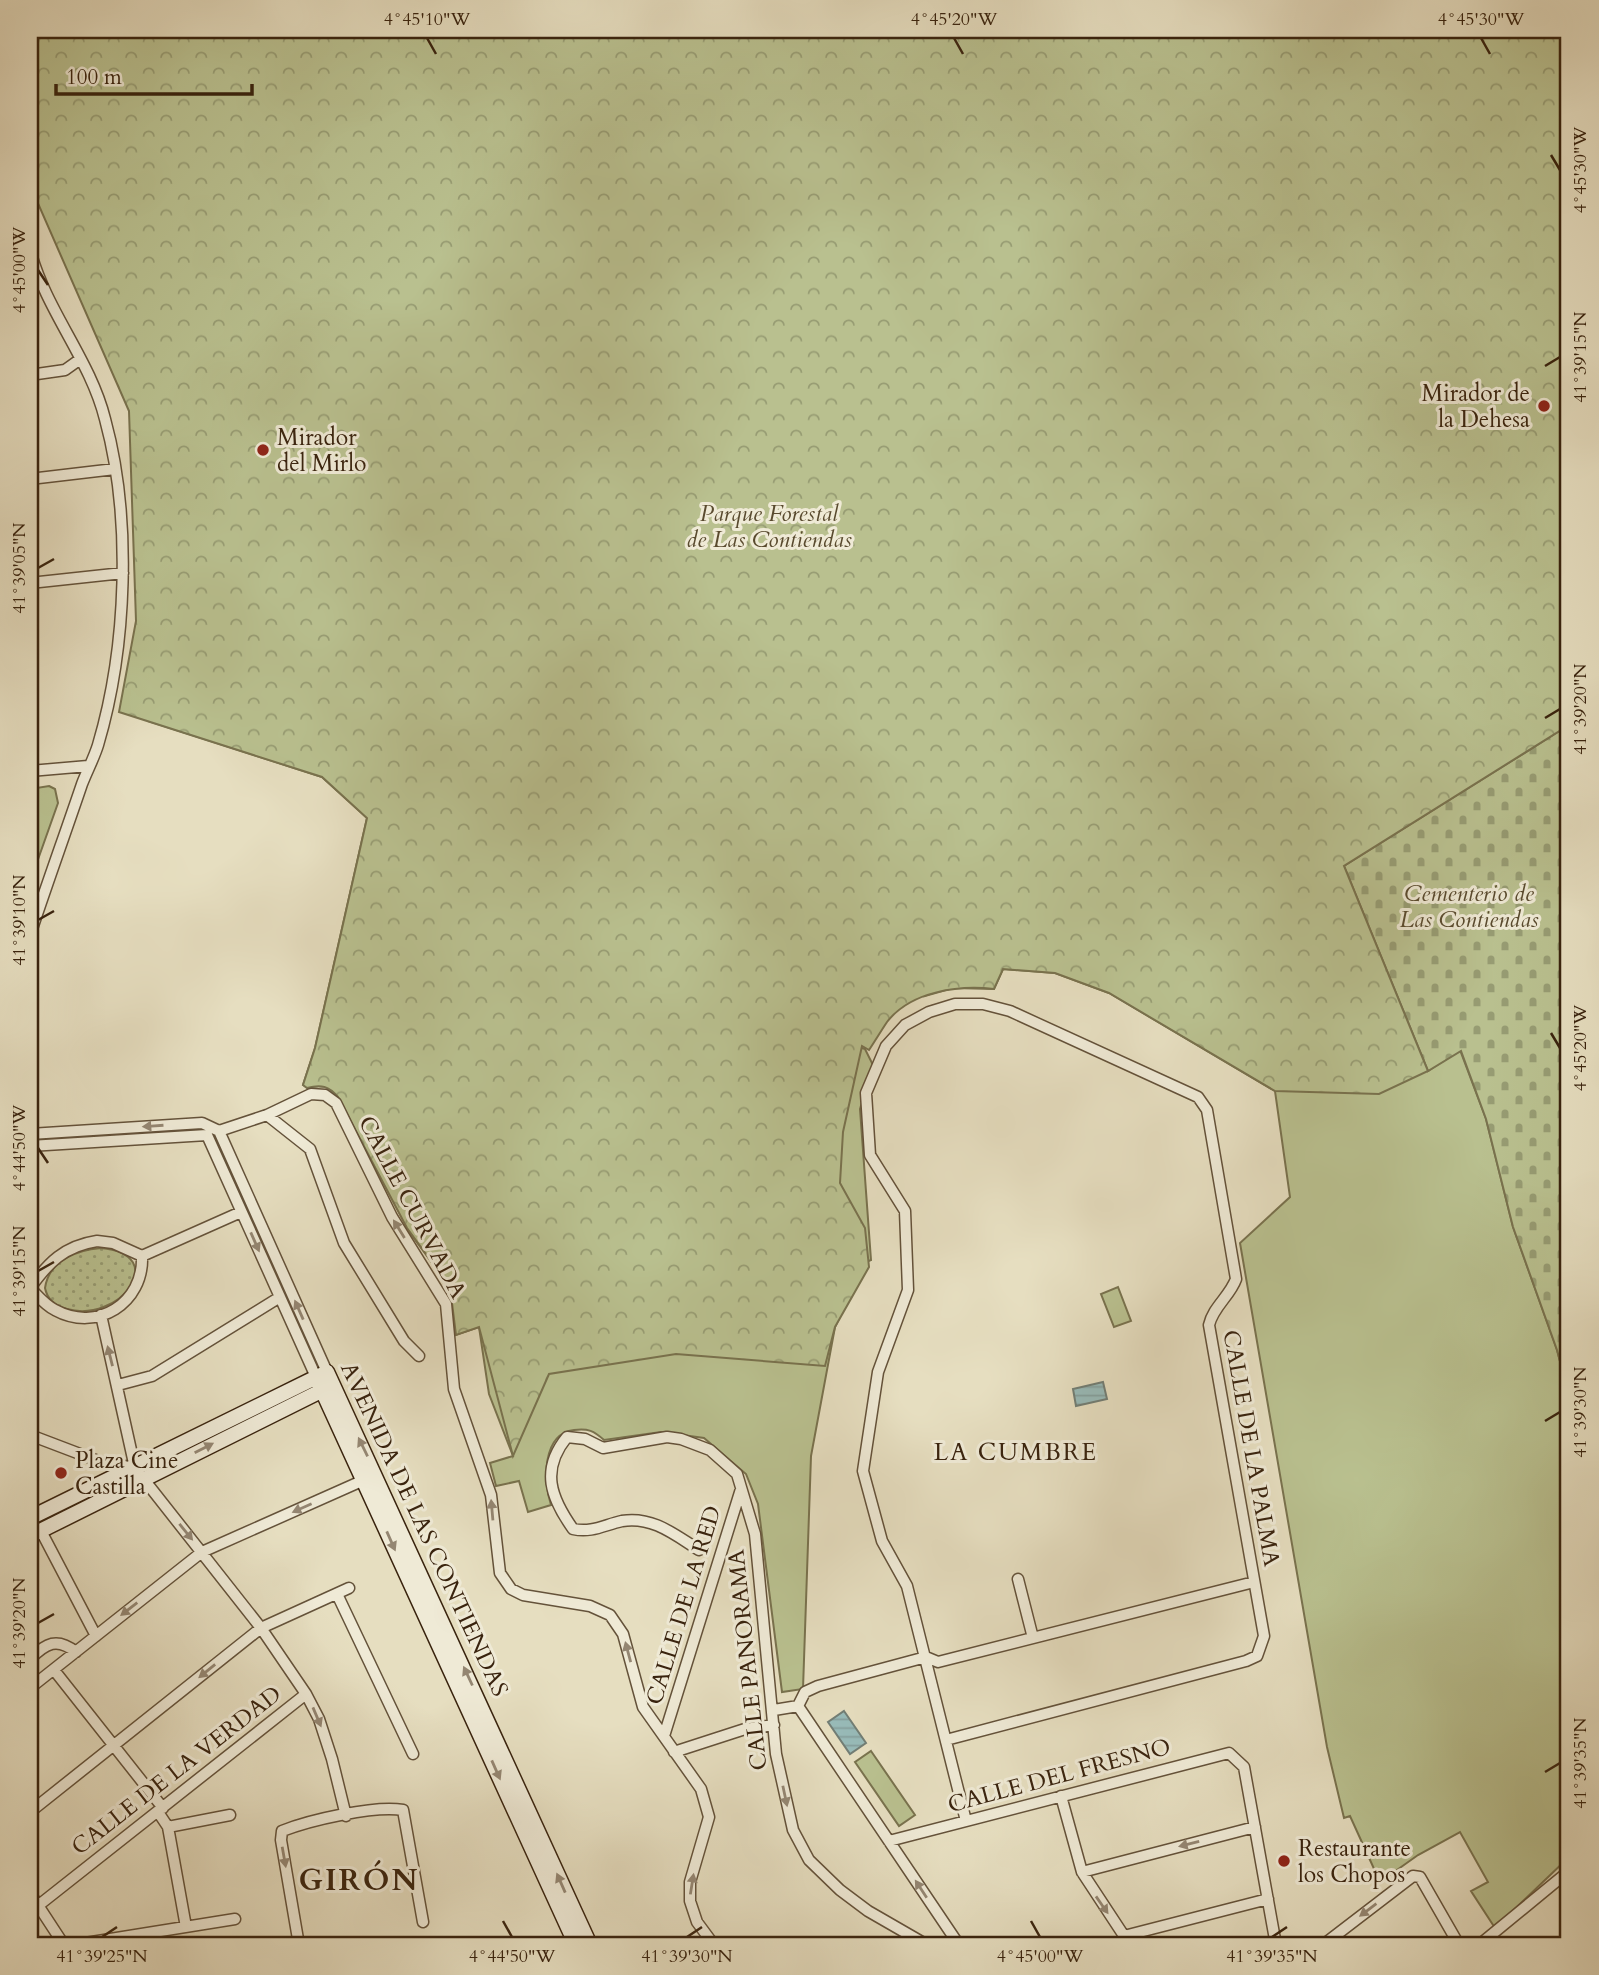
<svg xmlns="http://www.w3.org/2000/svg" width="1599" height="1975" font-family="Cardo,serif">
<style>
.grass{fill:#b9c08f;stroke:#79724e;stroke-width:2}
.cemetery{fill:url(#cemetery-stones);stroke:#79724e;stroke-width:2}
.park{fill:url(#park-crowns);stroke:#79724e;stroke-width:2}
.garden{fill:url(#garden-dots);stroke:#79724e;stroke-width:2}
.water{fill:url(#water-rules);stroke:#727e75;stroke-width:2}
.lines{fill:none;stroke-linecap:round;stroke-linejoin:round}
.street-casing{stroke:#64523a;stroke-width:13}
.secondary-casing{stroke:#39230e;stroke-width:17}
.street{stroke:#efead6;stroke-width:10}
.secondary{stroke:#efead6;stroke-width:14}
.oneway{fill:#948672}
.ticks{fill:none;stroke:#39230e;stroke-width:2.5}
.poi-dot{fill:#8f2418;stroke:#efead6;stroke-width:2.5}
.labels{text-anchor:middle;stroke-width:6;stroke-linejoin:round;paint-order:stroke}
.poi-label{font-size:23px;fill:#39230e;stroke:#efead6;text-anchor:start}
.park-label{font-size:23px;font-style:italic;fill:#594a2e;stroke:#efead6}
.street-label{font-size:23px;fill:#39230e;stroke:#efead6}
.neighbourhood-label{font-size:24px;letter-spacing:2px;fill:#39230e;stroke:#efead6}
.district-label{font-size:30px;font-weight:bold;letter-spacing:2px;fill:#39230e;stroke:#efead6}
.neatline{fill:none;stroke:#39230e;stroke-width:2.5}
.ticks-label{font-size:18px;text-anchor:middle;fill:#39230e}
</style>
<defs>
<pattern id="cemetery-stones" width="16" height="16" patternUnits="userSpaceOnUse" patternTransform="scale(1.75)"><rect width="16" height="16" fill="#b9c08f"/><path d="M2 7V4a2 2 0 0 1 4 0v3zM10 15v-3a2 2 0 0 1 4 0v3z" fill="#979c73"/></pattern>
<pattern id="park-crowns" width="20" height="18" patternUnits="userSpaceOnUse" patternTransform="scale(1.75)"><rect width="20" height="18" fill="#b9c08f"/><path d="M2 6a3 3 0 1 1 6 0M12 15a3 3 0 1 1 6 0" fill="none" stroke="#979c73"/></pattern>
<pattern id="garden-dots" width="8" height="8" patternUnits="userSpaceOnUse" patternTransform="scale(1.75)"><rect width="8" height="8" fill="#b9c08f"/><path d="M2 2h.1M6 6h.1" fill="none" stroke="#979c73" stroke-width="1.8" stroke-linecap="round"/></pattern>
<pattern id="water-rules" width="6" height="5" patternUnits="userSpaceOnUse" patternTransform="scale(1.75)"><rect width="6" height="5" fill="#98bbb9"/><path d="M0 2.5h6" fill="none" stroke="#84a09e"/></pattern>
</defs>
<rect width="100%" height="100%" fill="#e6dec0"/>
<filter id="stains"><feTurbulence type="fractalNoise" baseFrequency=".00286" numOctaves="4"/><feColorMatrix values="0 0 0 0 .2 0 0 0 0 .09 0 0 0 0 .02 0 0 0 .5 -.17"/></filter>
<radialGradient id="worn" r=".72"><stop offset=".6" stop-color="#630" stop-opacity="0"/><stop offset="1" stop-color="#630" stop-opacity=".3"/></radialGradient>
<path class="grass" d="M30,30l1539,695 -225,141 84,205 32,-21 26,69 27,108 44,123 12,45v462l-74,71 -24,-37 17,-9 -28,-50 -42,23 -38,27 -30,-66 -6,2 -17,-71 -87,-504 50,-46 -15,-106 -166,-98 -54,-20 -52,-4 -9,20 -41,-1 -28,8 27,-70 -99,119 12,4 8,16 -13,44 11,151 -5,2 -31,65 -24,129 -8,233 -21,3 -24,-188 -12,-30 -42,-36 -43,-6 -57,8c-10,-9 -16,-12 -30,-10 -32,4 -31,51 -23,75l-23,7 -9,-31 -23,5 -6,-23 23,-7 -24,-62 -10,-67 -23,8 -6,-48 -40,-54 -72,-136c-9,-11 -17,-13 -31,-9l-4,-3 12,-37 52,-230 -45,-41 -174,-56 -16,-311 -102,-275z
M49,786l6,3 3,14 -28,79v-93z
M1118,1287l13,34 -17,6 -13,-33z
M871,1751l44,64 -16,11 -44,-64z"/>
<path class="cemetery" d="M1569,725v670l-12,-45 -44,-123 -27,-108 -25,-68 -33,20 -84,-205z"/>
<path class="park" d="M30,30h1539v695l-225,141 84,205 -49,23 -104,-3 -166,-98 -54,-20 -52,-4 -9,20c-35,-4 -83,2 -107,33 -6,9 -12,19 -18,28l-7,-4 -19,86 -3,51 25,45 4,39 -34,60 -10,39 -149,-12 -127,20 -36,82 -34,-129 -23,8 -6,-48 -43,-59 -69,-131c-9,-11 -17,-13 -31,-9l-4,-3 12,-37 52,-230 -45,-41 -203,-65 17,-91 -7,-210 -96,-219 -3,-36z"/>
<path class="garden" d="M101,1248c71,7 18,76 -34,61 -11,-3 -20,-10 -22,-21 4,-28 32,-38 56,-40z"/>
<path class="water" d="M1103,1382l4,17 -31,7 -3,-17z
M844,1711l22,32 -16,11 -22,-32z"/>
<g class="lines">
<defs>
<path id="street" d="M30,250c16,61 60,109 75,169 27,99 22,228 -7,326 -4,13 -11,26 -16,39 -17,50 -35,100 -52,151
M30,375l35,-5 14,-10
M30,479l85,-10
M30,583l93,-10
M30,771l58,-5
M267,1115l43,34 34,94 60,98 15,15
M219,1131l48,-16 44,-21 14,1 11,8 56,114 54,87 8,85 37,106 9,78 11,16 12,6 67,11 20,9 13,19 20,73 58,82 8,28 -19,65v19l7,21 17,23
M30,1134l172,-11 17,8 108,241
M30,1146l177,-11 109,242
M97,1241l16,2 29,13c2,47 -45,77 -87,54 -10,-5 -17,-14 -25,-22 18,-25 34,-42 67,-47z
M142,1256l99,-44
M101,1315l34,153
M118,1385l34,-9 128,-79
M30,1435l71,27 34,6 126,160 45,66 13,25 13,40 14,57
M41,1531l55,105
M699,1550c-24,-15 -46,-34 -77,-29 -18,4 -30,12 -49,8 -22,-31 -33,-59 -6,-92l18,2 18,9 64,-11 14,2 29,11 27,24 18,60 21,220 17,76 16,30 31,30 28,21 59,34
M1018,1579l15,59
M337,1594l76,160
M30,1659c16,-16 27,-22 46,-7
M54,1670l109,138
M30,1688l172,-136 162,-72
M798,1706l161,239
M774,1710l24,-4 7,-14 13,-6 108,-29 12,5 316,-80
M664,1736l77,-247
M946,1740l300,-79 11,-5 7,-20 -55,-311c4,-18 21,-29 27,-46l-29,-169 -9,-13 -188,-86 -27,-7h-28l-26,8 -24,13 -19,21 -20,47 4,62 35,56 3,79 -30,82 -15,99 19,70 25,45 59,235
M674,1752l71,-23 29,-4
M1061,1796l21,76 48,73
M30,1812l231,-184 88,-40
M158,1812l10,15 18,100
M168,1827l62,-12
M889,1841l340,-88 15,14 32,178
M1082,1872l173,-45
M30,1893l34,52
M39,1905l267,-211
M1124,1936l144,-37
M73,1945l162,-26
M299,1945l-18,-105 1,-9c28,-11 93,-26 121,-21l20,112
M1323,1945l90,-69 7,1 39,68
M1479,1945l90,-74"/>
<path id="secondary" d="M316,1377l260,568
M30,1518l297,-146 263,573
M30,1536l299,-149"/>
</defs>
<use href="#street" class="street-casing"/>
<use href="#secondary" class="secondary-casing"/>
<use href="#street" class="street"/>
<use href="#secondary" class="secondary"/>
</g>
<defs><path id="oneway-solid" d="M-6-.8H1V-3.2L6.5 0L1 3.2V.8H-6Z" transform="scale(1.75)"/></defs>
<g class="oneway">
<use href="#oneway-solid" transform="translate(153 1126) rotate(176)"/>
<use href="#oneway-solid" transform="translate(399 1229) rotate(-122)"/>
<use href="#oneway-solid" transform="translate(255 1242) rotate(66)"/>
<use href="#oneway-solid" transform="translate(299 1310) rotate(-114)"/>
<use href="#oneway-solid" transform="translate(110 1356) rotate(-104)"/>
<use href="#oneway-solid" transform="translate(363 1447) rotate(-116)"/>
<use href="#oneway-solid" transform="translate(204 1448) rotate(-27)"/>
<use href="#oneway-solid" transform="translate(302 1508) rotate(156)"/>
<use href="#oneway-solid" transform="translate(492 1510) rotate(-95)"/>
<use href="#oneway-solid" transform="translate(186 1532) rotate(51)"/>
<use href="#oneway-solid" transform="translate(391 1541) rotate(66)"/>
<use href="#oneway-solid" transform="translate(129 1609) rotate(142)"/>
<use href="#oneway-solid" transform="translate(628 1652) rotate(-105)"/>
<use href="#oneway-solid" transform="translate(207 1671) rotate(141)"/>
<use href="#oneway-solid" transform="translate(468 1676) rotate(-115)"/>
<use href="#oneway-solid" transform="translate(317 1717) rotate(67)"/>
<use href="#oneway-solid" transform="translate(496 1770) rotate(66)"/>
<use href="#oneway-solid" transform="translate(785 1796) rotate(78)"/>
<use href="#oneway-solid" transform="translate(1189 1844) rotate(166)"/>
<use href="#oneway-solid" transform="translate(284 1857) rotate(80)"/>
<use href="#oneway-solid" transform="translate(561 1883) rotate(-114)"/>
<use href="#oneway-solid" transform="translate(692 1884) rotate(-81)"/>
<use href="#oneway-solid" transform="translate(921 1889) rotate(-123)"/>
<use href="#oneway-solid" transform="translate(1102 1905) rotate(55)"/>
<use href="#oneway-solid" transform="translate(1368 1910) rotate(143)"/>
</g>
<path class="ticks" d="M427,38l9,16M954,38l9,16M1481,38l9,16M1551,155l9,15M38,270l10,15M1545,366l15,-9M38,568l16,-9M1545,718l15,-9M38,920l16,-9M1551,1033l9,15M38,1148l10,15M38,1271l16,-9M1545,1421l15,-9M38,1623l16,-9M1545,1772l15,-9M503,1921l9,16M1031,1921l9,16M102,1937l15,-10M687,1937l15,-10M1272,1937l15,-10"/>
<g class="poi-dot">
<circle cx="1544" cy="406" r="7"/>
<circle cx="263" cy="450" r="7"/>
<circle cx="61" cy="1473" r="7"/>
<circle cx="1284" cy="1861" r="7"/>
</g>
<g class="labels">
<g class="poi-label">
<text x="1530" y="401" text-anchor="end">Mirador de<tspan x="1530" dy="26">la Dehesa</tspan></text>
<text x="277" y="445">Mirador<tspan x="277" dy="26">del Mirlo</tspan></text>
<text x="75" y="1468">Plaza Cine<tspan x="75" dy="26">Castilla</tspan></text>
<text x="1298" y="1856">Restaurante<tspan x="1298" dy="26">los Chopos</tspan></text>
</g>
<g class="park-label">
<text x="769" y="521">Parque Forestal<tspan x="769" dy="26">de Las Contiendas</tspan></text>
<text x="1469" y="901">Cementerio de<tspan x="1469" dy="26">Las Contiendas</tspan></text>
</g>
<g class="street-label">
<text transform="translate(413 1207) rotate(62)" y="8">CALLE CURVADA</text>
<text transform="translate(1252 1448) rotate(80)" y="8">CALLE DE LA PALMA</text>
<text transform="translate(425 1529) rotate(65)" y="8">AVENIDA DE LAS CONTIENDAS</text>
<text transform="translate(683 1605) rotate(-73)" y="8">CALLE DE LA RED</text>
<text transform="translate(747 1660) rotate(-96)" y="8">CALLE PANORAMA</text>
<text transform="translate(176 1770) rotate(-38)" y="8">CALLE DE LA VERDAD</text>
<text transform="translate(1059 1775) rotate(-15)" y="8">CALLE DEL FRESNO</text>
</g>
<g class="neighbourhood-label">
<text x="1016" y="1460">LA CUMBRE</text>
</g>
<g class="district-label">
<text x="359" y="1890">GIRÓN</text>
</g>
</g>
<rect width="1599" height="1975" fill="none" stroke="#e6dec0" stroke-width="77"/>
<path d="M56 84v10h196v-10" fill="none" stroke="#39230e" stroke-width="3.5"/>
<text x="66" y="84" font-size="21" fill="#39230e" stroke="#efead6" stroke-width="5" paint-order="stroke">100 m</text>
<rect x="38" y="38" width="1522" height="1899" class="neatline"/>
<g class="ticks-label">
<text x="427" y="25">4°45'10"W</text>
<text x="954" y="25">4°45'20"W</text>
<text x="1481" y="25">4°45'30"W</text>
<text transform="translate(1580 170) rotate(-90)" y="6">4°45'30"W</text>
<text transform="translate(19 270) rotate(-90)" y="6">4°45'00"W</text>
<text transform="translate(1580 357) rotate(-90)" y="6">41°39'15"N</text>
<text transform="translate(19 568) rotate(-90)" y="6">41°39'05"N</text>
<text transform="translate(1580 709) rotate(-90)" y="6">41°39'20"N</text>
<text transform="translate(19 920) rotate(-90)" y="6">41°39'10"N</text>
<text transform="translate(1580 1048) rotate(-90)" y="6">4°45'20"W</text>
<text transform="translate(19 1148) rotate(-90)" y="6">4°44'50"W</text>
<text transform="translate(19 1271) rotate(-90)" y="6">41°39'15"N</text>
<text transform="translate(1580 1412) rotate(-90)" y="6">41°39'30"N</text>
<text transform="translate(19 1623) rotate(-90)" y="6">41°39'20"N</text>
<text transform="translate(1580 1763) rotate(-90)" y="6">41°39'35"N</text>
<text x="102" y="1962">41°39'25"N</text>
<text x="512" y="1962">4°44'50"W</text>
<text x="687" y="1962">41°39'30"N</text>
<text x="1040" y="1962">4°45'00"W</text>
<text x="1272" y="1962">41°39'35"N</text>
</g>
<rect width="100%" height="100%" filter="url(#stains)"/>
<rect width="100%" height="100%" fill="url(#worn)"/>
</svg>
